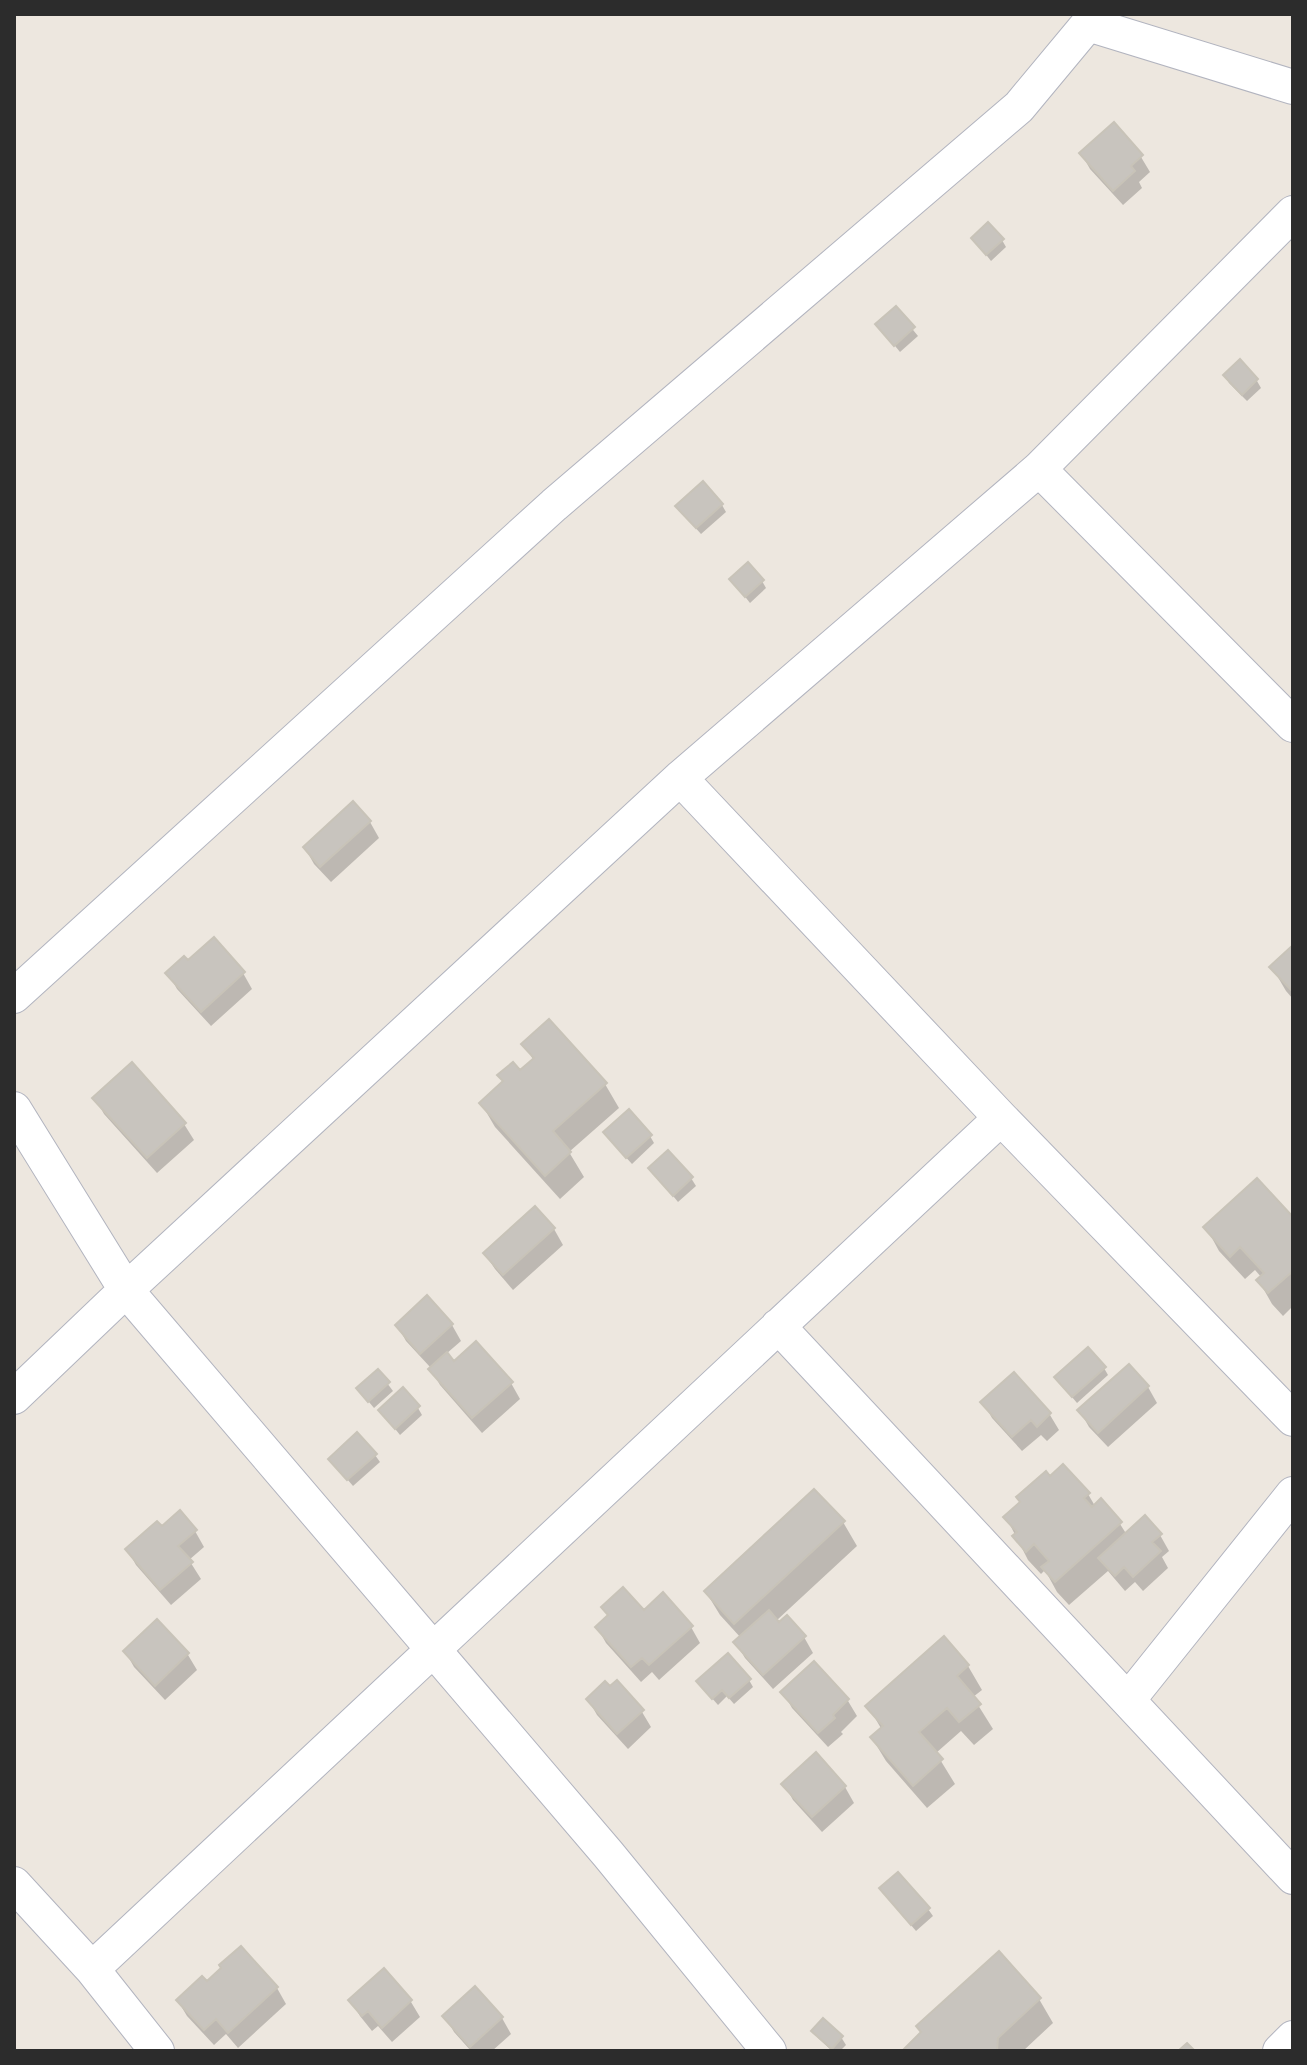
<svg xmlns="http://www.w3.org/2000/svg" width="1307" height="2065" font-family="'Fira Sans Condensed',sans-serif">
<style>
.shadow{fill:#0003}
.building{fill:#c8c4be;stroke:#c8c3b8;stroke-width:2}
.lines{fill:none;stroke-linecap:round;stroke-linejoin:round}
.street-casing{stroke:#b2b4bf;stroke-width:36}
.street{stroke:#fff;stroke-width:34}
</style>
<rect width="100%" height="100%" fill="#ede7df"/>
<path class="shadow" d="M1081,153l60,4 9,15 -11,10 3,6 -19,17 -33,-36z
M973,238l29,2 4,7 -15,14z
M896,309l22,27 -18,16 -22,-27z
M1240,362l17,19 4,7 -14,13 -18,-18 -4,-7z
M722,505l4,7 -25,22 -19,-21z
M732,580l30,1 4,7 -16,15z
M370,822l9,16 -48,44 -17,-18 -9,-16z
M1293,947v52l-7,-8 -14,-24z
M188,963l55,10 9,16 -41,37 -34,-37 -9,-16z
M524,1044l81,40 14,24 -50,44 15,25 -24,22 -65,-72 -14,-24 23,-20 -4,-7 20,-3 14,-12z
M95,1098l89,26 10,16 -37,33 -53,-59z
M650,1136l4,7 -22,21 -22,-24z
M651,1169l40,9 5,8 -18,16z
M1293,1220v86l-10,10 -11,-12 -13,-23 3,-3 -7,-8 -10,9 -26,-28 -13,-24z
M554,1229l9,16 -50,45 -18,-21 -10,-15z
M397,1325h55l9,16 -15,13 8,10 57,19 9,16 -38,34 -42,-48 -10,-18 -24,-26z
M1129,1366l19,21 9,16 -49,44 -19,-20 -9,-16z
M1104,1368l4,7 -31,28 -21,-25z
M378,1371l15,20 -19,17 -16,-19z
M1013,1374l37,41 9,15 -12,11 -6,-6 -19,16 -30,-33 -9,-16z
M418,1408l4,7 -22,20 -20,-25z
M375,1455l5,7 -27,24 -23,-27z
M1050,1478l38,16 7,12 6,-5 19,23 7,11h33l9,16 -7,6 6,11 -25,23 -8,-9 -10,9 -17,-20 -39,34 -12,-13 -12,-22 -4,4 -13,-14 -22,-43z
M843,1522l14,24 -81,75 28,16 9,16 -40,36 -28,-31 -9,-15 5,-5 -21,-23 -14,-23z
M162,1529l33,2 9,16 -15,13 12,19 -30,26 -35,-40 -9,-16z
M603,1608l41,4 47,15 9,16 -41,37 -7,-8 -11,10 -35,-39 -9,-16 12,-10z
M157,1622l31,33 9,15 -32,30 -31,-33 -9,-16z
M814,1664l34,37 9,15 -16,16 2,2 -15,13 -36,-39 -9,-16z
M968,1666l14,24 -9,7 20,32 -19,16 -13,-14 -25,22 19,31 -28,24 -41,-47 -14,-23 10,-8 -14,-24z
M749,1680l4,7 -19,17 -7,-8 -9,9 -15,-17z
M588,1699l54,13 9,15 -23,22 -31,-34z
M816,1755l29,32 9,16 -32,29 -29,-32 -9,-16z
M886,1896l42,13 5,7 -17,15z
M241,1949l36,39 9,16 -48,44 -12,-14 -12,11 -27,-29 -9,-15 29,-17z
M383,1971l28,31 9,15 -28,25 -14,-16 -6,5 -12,-15 -9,-15z
M1039,1999l14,24 -30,28h-119l19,-17z
M445,2016l57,2 9,16 -19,17h-21l-17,-19z
M814,2031l27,6 5,8 -6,6h-8l-14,-13z"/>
<path class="building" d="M1114,122l29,33 -12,11 4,5 -22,20 -34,-38z
M988,222l16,17 -18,16 -15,-17z
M896,306l19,21 -21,19 -19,-22z
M1240,359l18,20 -16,16 -19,-20z
M703,481l20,23 -27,24 -21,-22z
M748,562l16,18 -19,17 -16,-18z
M353,801l18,20 -51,46 -17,-20z
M214,937l31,35 -44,40 -36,-39 19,-17 4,4z
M1293,945v47l-24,-25z
M549,1019l58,64 -54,48 18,21 -26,24 -66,-73 24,-22 -6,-6 16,-13 7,8 14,-12 -13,-14z
M132,1062l54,61 -39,35 -55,-60z
M629,1109l23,26 -26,23 -23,-26z
M668,1150l25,27 -20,19 -25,-28z
M1257,1178l36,39v54l-25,22 -12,-13 8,-7 -24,-26 -10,10 -27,-30z
M535,1206l20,22 -52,47 -20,-22z
M427,1295l26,29 -33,30 -25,-29z
M476,1341l37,41 -41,36 -44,-49 19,-17 7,9z
M1088,1347l18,20 -34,30 -18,-20z
M1129,1364l20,22 -51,47 -21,-23z
M378,1369l12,13 -22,20 -12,-14z
M1014,1372l37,41 -14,14 -6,-7 -19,17 -32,-35z
M403,1387l17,19 -25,23 -17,-19z
M357,1432l20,22 -30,26 -19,-21z
M1063,1464l27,29 -6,5 8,9 9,-9 21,24 -67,60 -14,-15 8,-6 -15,-17 -8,8 -14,-16 5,-4 -14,-15 17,-15 -4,-5 30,-26 4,5z
M814,1489l31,32 -111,103 -30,-33z
M180,1510l17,20 -19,16 15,16 -33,28 -35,-41 32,-28 5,5z
M1145,1515l17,19 -10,8 9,9 -28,26 -9,-10 -9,9 -17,-18z
M623,1587l21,23 19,-18 30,34 -44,39 -7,-7 -11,9 -36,-40 13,-12 -7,-8z
M769,1610l10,12 8,-7 19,21 -43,39 -30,-33z
M157,1619l32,34 -34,33 -32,-35z
M944,1636l25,29 -12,11 24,28 -22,18 -12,-14 -28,24 24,27 -30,27 -43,-49 13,-11 -18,-20z
M728,1653l23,26 -22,19 -7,-8 -10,9 -16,-18z
M814,1661l35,38 -16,16 2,3 -17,15 -38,-41z
M617,1680l27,30 -27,24 -31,-35 19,-18 5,5z
M816,1752l30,34 -34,31 -31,-33z
M898,1872l32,36 -19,17 -32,-37z
M241,1946l37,41 -50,46 -12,-14 -12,11 -28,-30 26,-24 5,5 14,-13 -2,-3z
M999,1951l42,47 -43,40 -1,13h-95l19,-19 -5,-6z
M384,1968l28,32 -30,28 -14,-17 -6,5 -14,-16z
M475,1986l28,31 -33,30 -28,-31z
M823,2018l20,18 -11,13 -21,-18z
M1187,2043l8,8h-17z"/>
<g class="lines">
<defs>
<path id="street" d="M1088,24l205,63
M1293,213l-254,256 -359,309 321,340 292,301
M1039,469l254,256
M14,996l540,-491 465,-398 69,-83 6,-10
M14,1109l112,181 482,564 161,197
M778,1326l515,551
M14,1397l112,-107 554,-512
M1128,1700l165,-206
M14,1884l78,85 65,82
M92,1969l909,-851
M1280,2051l13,-13"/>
</defs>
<use href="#street" class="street-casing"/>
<use href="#street" class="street"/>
</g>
<rect width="1307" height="2065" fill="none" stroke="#2c2c2c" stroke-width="32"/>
</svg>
